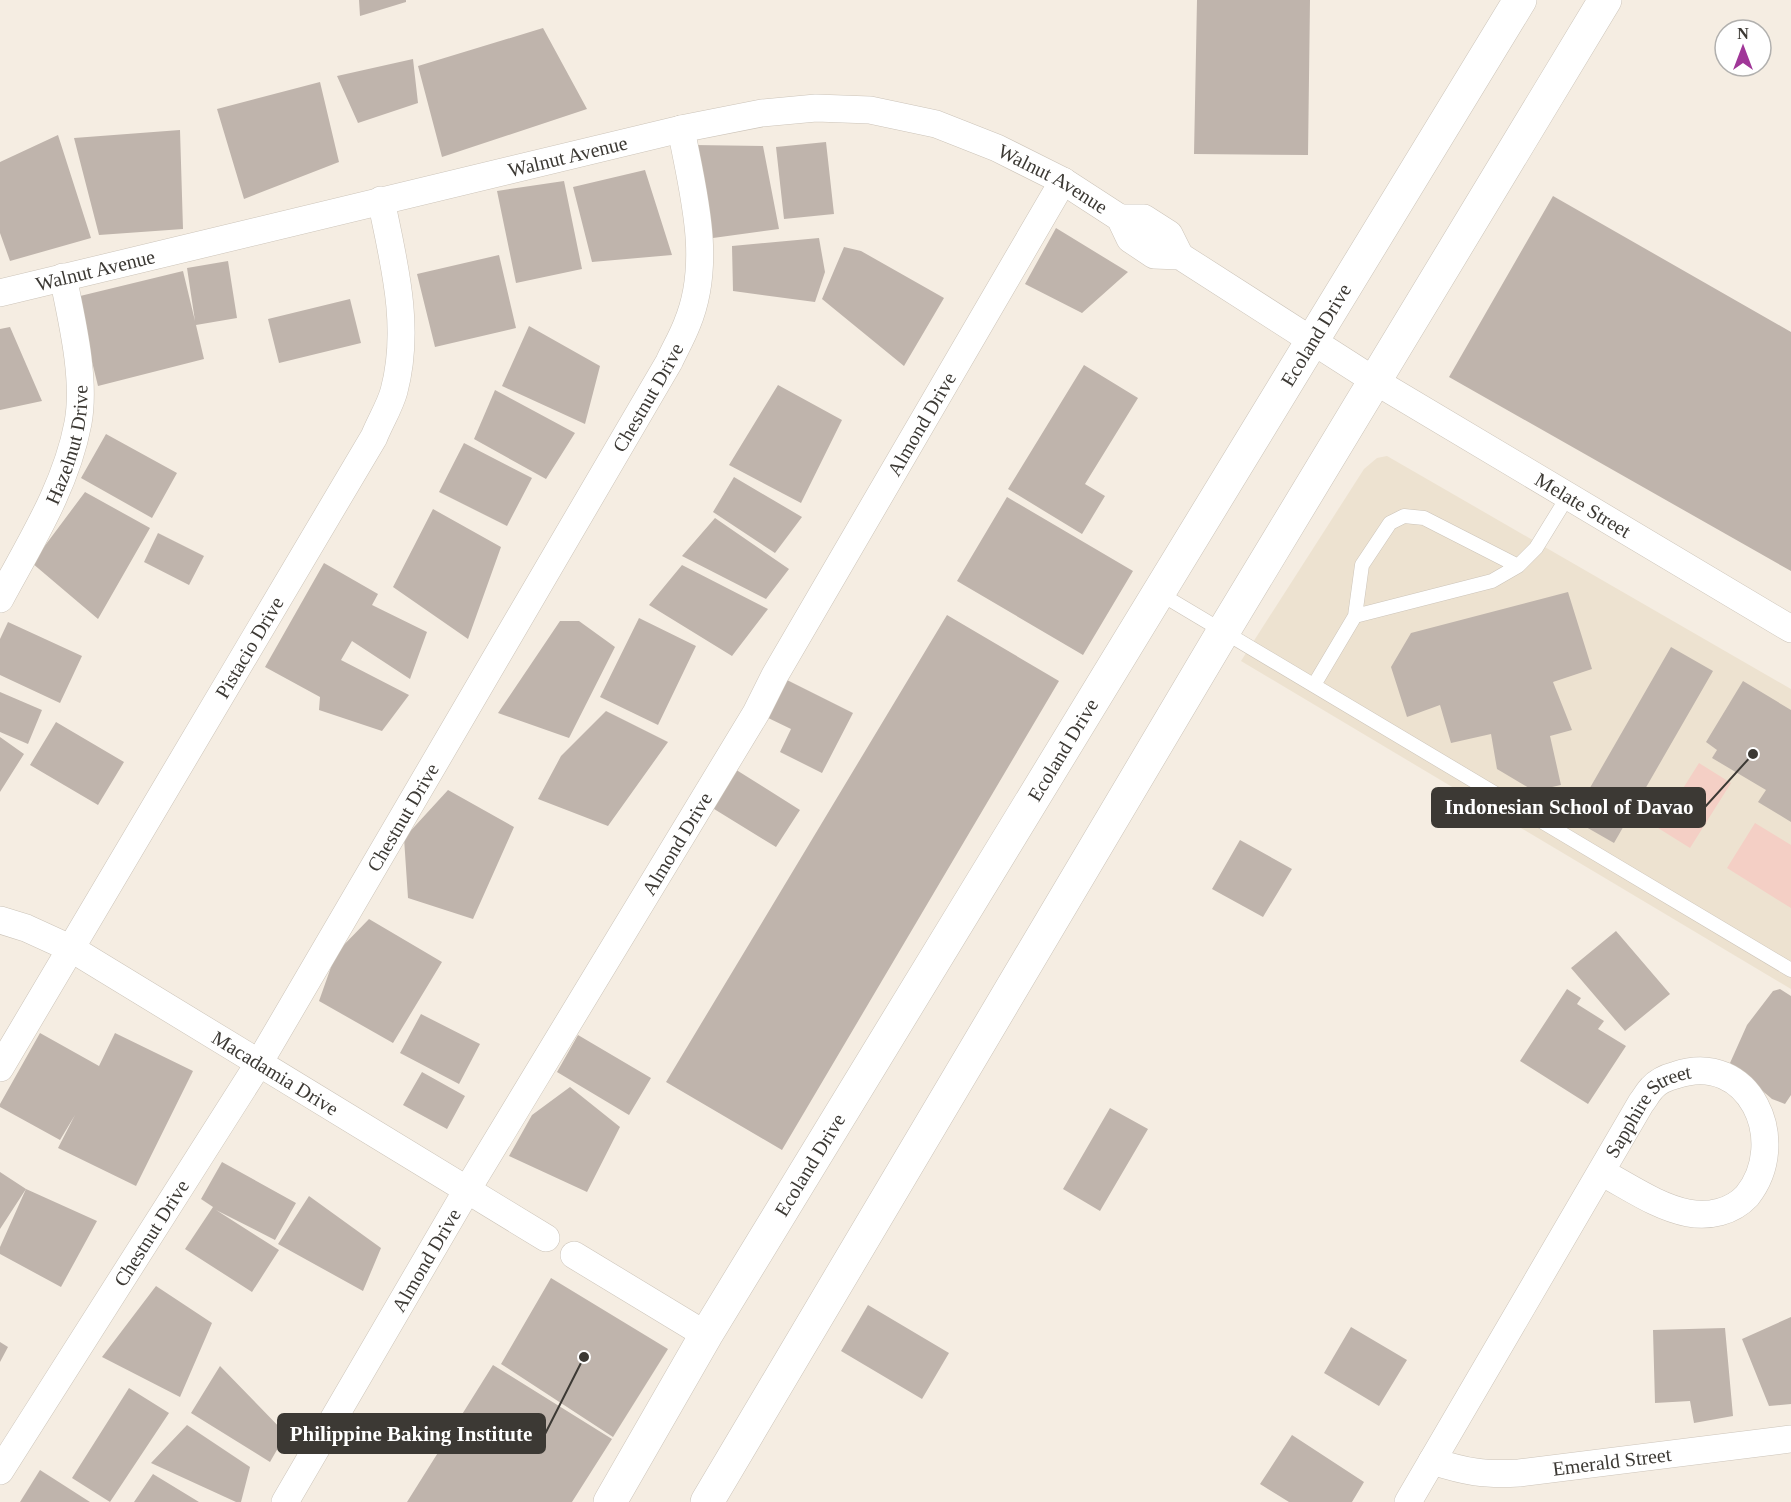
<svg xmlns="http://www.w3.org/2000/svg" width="1791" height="1502" font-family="Georgia,serif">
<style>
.built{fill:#ede2d0}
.green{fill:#f4cfc5}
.building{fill:#bfb4ac}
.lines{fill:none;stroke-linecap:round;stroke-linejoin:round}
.service-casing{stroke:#ccc4b9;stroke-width:15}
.minor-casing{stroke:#ccc4b9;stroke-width:28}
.primary-casing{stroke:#ccc4b9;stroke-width:34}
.service{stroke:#fff;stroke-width:14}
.minor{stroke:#fff;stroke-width:27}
.primary{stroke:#fff;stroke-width:33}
.labels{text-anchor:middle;stroke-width:5;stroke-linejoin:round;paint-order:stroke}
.street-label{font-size:20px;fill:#3c3934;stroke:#fff}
.leader{fill:none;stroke:#3c3934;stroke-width:2}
.callout-dot{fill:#3c3934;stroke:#fff;stroke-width:2}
.callout{fill:#3c3934;stroke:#3c3934;stroke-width:2}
.callout-label{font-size:21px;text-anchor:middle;font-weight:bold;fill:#fff}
</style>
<rect width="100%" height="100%" fill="#f5ede2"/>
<path class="built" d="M1387,456l404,233v300l-550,-328 123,-192 13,-11z"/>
<path class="green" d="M1699,763l32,20 -41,65 -32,-20z
M1755,823l36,22v63l-64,-40z"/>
<path class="building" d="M359,0h47v2l-46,14z
M1197,0h113l-2,155 -114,-1z
M543,28l44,81 -145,48 -24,-91z
M413,59l5,44 -60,20 -21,-47z
M320,82l19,80 -95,37 -27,-90z
M180,130l3,99 -84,6 -25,-97z
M58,135l33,103 -81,23 -10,-28v-71z
M826,142l8,72 -50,5 -8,-72z
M694,145l69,1 16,83 -66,9z
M645,170l27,85 -80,7 -19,-75z
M564,181l18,88 -66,14 -19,-92z
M1553,196l238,136v239l-342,-194z
M1056,228l72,44 -46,41 -57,-29z
M819,238l6,34 -10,30 -82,-11 -1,-45z
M844,247l17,4 83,47 -40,68 -82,-67z
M499,255l17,73 -81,19 -18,-73z
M228,261l9,57 -41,7 8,34 -106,27 -22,-89 107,-26 12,50 -8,-53z
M350,299l11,44 -82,20 -11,-44z
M529,326l71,40 -15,58 -83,-38z
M10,327l32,74 -42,9v-81z
M1084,365l54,33 -53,86 20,12 -23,38 -74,-45z
M778,385l64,35 -41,83 -72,-38z
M495,390l80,43 -29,46 -72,-40z
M106,434l71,39 -25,45 -71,-40z
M464,443l68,35 -25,48 -68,-34z
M734,477l68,40 -27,36 -62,-41z
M85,492l65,36 -52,91 -66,-56z
M1007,497l126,74 -50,84 -126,-74z
M433,509l68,38 -33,92 -75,-52z
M715,518l74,51 -23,30 -84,-43z
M158,533l46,23 -15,29 -45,-23z
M324,563l54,31 -6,11 55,27 -17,47 -58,-38 -11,19 68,35 -27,36 -63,-21 1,-13 -55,-30z
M682,565l86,44 -36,47 -83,-51z
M1568,592l24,77 -39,13 19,48 -22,6 11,49 -27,6 -37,-22 -6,-35 -40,9 -11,-38 -33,12 -16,-50 20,-34z
M947,615l112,66 -277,469 -116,-68z
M639,618l57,28 -38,79 -58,-28z
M560,621h19l36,26 -46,91 -71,-25z
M8,622l74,34 -22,47 -60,-28v-36z
M1671,647l42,24 -99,172 -42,-24z
M781,677l72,36 -31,60 -42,-21 11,-23 -29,-14z
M1743,681l48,29v112l-33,-20 8,-12 -54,-32 5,-8 -11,-8z
M0,692l42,18 -14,34 -28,-12z
M606,711l62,31 -60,84 -70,-27 23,-43z
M56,722l68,40 -26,43 -68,-40z
M0,737l24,17 -24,38z
M730,766l70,44 -24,37 -70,-43z
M448,790l66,37 -41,92 -65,-21 -4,-60z
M1240,840l52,29 -29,48 -51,-28z
M369,919l73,43 -49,81 -74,-42 17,-48z
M1616,931l54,63 -45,37 -54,-63z
M1567,989l14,9 -4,6 27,17 -6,8 28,17 -38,58 -68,-43z
M1780,989l11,7v99l-6,9 -13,-5 -42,-36 17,-38 26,-34z
M421,1014l59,30 -21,40 -59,-31z
M40,1033l59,33 16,-33 78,38 -57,115 -78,-38 17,-33 -15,25 -60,-33v-3z
M578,1035l73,43 -22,37 -72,-43z
M422,1072l43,24 -18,33 -44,-24z
M570,1087l50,40 -33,65 -78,-36 23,-41z
M1110,1108l38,21 -48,82 -37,-22z
M222,1162l74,41 -21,37 -59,-30 63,40 -27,42 -67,-43 28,-42 -12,-8z
M0,1172l26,17 -26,40z
M26,1189l71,32 -36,66 -61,-33v-7z
M309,1196l72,52 -18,43 -85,-47z
M551,1278l117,71 -55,88 -112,-73z
M156,1286l56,37 -32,74 -78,-40z
M868,1305l81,48 -27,46 -81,-48z
M1791,1317v87l-22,2 -27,-67z
M1351,1327l56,33 -28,46 -55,-33z
M1725,1328l8,88 -39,7 -4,-22 -35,2 -2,-73z
M0,1342l8,5 -8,15z
M493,1365l119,74 -40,63h-165z
M220,1366l66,68 -16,28 -79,-49z
M129,1388l40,25 -59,89 -38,-24z
M187,1425l63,42 -9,35h-5l-85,-39z
M1292,1435l72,47 -12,20h-63l-29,-18z
M40,1470l50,32h-70z
M153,1474l46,28h-65z"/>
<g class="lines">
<defs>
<path id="service" d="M1159,593l632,377
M1355,616l137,-35 26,-15 18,-18 32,-52
M1314,685l41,-69 7,-51 28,-42 14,-7 20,2 94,48"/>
<g id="minor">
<path d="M1120,218h24l25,16 11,22"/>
<path id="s1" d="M0,293l681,-164 81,-16 54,-5 54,2 66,14 61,24 66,33 57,37 10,21 24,16 26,1 195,125 416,248"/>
<path id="s2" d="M0,599c30,-56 66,-112 78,-176 8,-44 -6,-102 -15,-146"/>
<path id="s3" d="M0,920l26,8 46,21 474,289"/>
<path id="s4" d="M0,1068l374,-631c6,-15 16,-31 20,-46 17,-64 0,-128 -13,-191"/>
<path d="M574,1255l132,80"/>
<path id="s5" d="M1432,1461c34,11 52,14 87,12l272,-34"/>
<path id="s6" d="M0,1471l259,-408 410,-701c6,-13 13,-25 18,-38 26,-62 6,-132 -6,-195"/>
<path id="s7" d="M285,1502l182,-312 289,-477 19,-38 288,-494"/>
<path id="s8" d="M1408,1502l233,-399c4,-5 7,-11 11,-15 6,-7 16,-11 24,-13 73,-25 115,66 71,121 -15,16 -38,21 -59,17 -31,-6 -60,-27 -87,-41"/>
</g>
<g id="primary">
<path id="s9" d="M610,1502l96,-167 814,-1335"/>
<path d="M707,1502l516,-870 382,-632"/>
</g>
</defs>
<use href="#service" class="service-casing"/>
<use href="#minor" class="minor-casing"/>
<use href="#primary" class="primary-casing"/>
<use href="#service" class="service"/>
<use href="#minor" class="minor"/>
<use href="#primary" class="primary"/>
</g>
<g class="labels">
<g class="street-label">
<text dy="7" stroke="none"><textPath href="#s1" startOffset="584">Walnut Avenue</textPath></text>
<text dy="7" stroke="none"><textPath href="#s1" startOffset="1088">Walnut Avenue</textPath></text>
<text dy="7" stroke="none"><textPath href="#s1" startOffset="98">Walnut Avenue</textPath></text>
<text dy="7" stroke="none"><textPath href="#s9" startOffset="1364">Ecoland Drive</textPath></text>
<text dy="7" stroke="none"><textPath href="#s6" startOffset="1254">Chestnut Drive</textPath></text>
<text dy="7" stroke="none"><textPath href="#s7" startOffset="1252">Almond Drive</textPath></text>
<text dy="7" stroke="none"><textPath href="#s2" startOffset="170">Hazelnut Drive</textPath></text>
<text dy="7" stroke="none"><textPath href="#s1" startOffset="1718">Melate Street</textPath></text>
<text dy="7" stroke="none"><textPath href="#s4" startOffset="489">Pistacio Drive</textPath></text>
<text dy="7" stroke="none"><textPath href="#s9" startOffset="878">Ecoland Drive</textPath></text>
<text dy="7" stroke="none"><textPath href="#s6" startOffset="768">Chestnut Drive</textPath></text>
<text dy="7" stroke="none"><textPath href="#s7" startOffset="766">Almond Drive</textPath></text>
<text dy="7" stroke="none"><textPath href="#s3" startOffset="316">Macadamia Drive</textPath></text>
<text dy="7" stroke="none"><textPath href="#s8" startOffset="462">Sapphire Street</textPath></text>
<text dy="7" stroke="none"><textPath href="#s9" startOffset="392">Ecoland Drive</textPath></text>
<text dy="7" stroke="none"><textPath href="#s6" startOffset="282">Chestnut Drive</textPath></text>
<text dy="7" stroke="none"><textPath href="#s7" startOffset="280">Almond Drive</textPath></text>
<text dy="7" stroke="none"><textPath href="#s5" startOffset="182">Emerald Street</textPath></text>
</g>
</g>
<path class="leader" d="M1753 754L1705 807M584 1357L545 1434"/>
<g class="callout-dot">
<circle cx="1753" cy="754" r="6"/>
<circle cx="584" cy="1357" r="6"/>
</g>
<g class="callout">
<rect x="1432" y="788" width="273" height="39" rx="6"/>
<rect x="278" y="1414" width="267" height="39" rx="6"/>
</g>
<g class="callout-label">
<text x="1569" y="814">Indonesian School of Davao</text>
<text x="411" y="1441">Philippine Baking Institute</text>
</g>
<g transform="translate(1743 48)"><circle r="28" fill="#ffffff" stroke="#b1b0ae" stroke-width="1.5"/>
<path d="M0-4.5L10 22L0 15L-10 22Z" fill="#a03798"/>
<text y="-9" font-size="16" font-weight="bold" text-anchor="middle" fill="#3c3934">N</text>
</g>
</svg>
